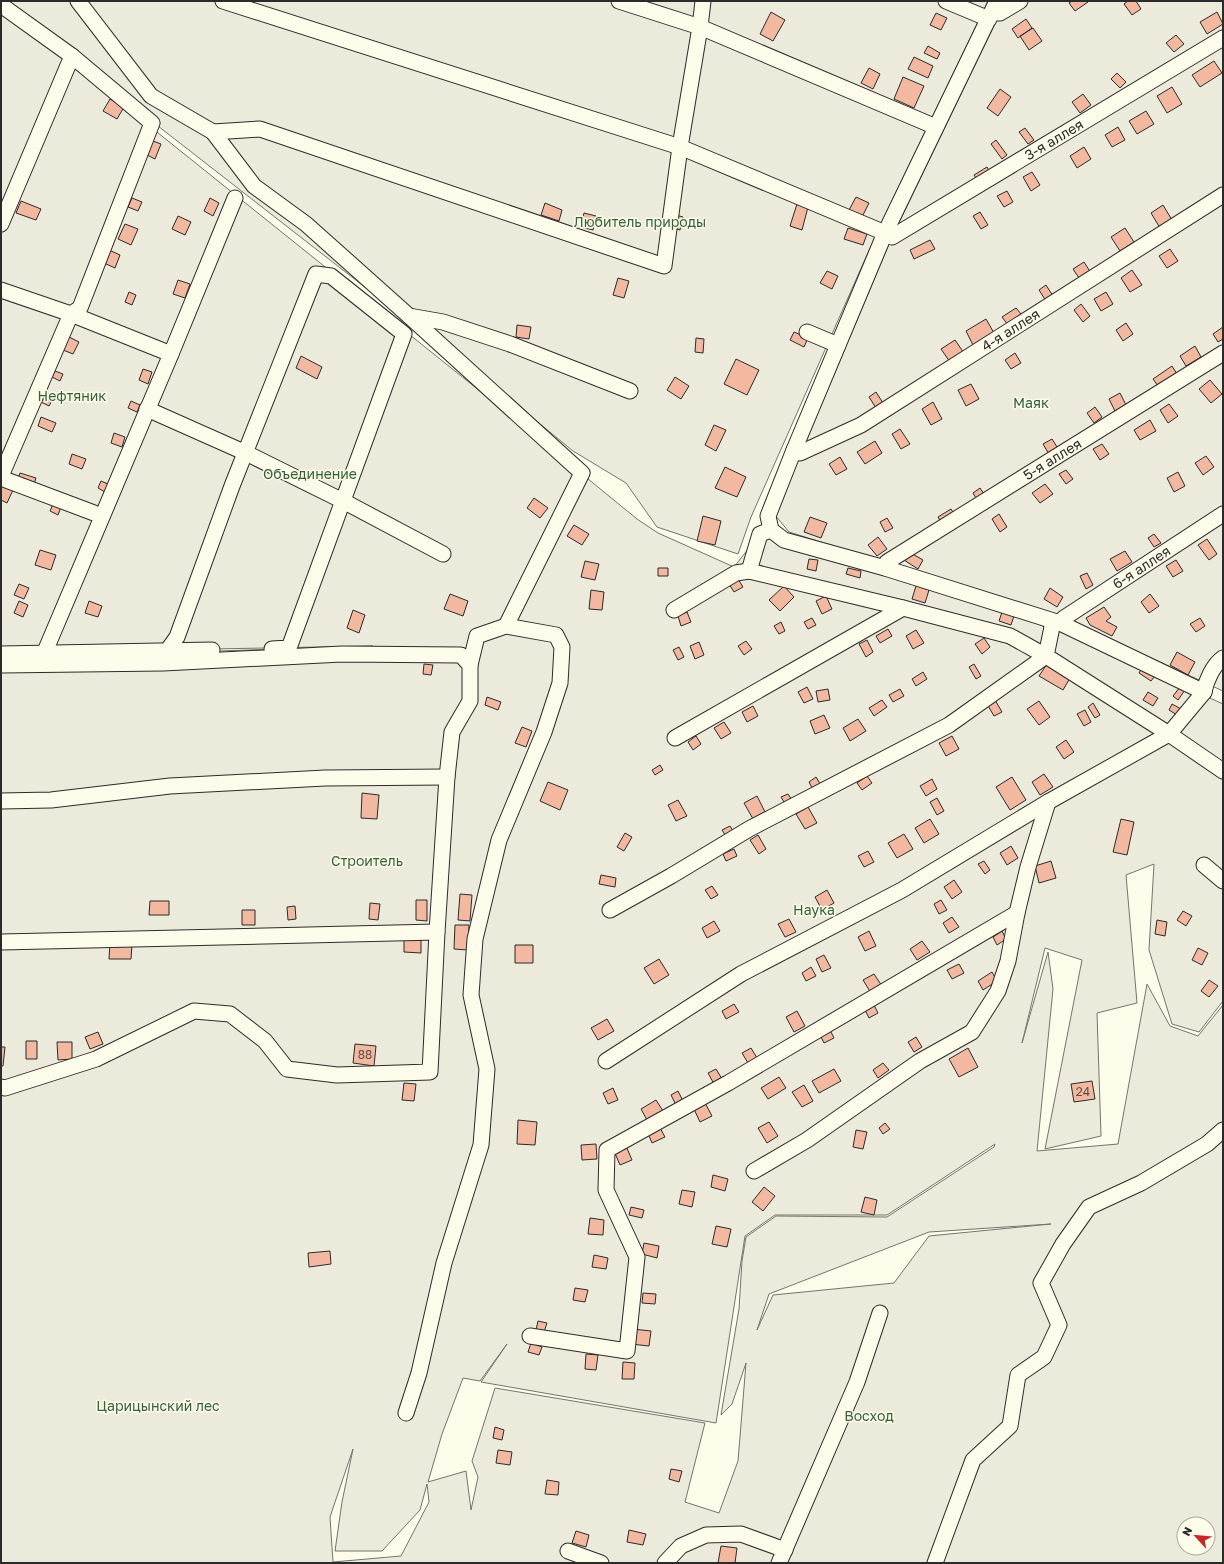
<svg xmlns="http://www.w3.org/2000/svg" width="1224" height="1564" font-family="'Golos Text',sans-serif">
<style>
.green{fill:#ecebdb;stroke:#74746e;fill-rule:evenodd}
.building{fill:#f2b8a0;stroke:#2b2b2b}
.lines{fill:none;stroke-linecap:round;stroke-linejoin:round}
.minor-casing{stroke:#2b2b2b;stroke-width:17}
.minor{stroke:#fdfbea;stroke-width:15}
.labels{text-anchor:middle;stroke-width:3;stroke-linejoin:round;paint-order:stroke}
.number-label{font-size:12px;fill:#5d4e48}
.street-label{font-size:14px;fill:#2b2b2b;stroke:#fdfbea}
.park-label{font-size:14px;fill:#34623c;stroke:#fdfbea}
</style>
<rect width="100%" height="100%" fill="#fdfbea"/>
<path class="green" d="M8,1h980l-110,229 -127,287 -13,37 -81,-27 -31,-44 -53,-32 -44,-36 -380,-296z
M1006,1h217v690l-159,-73 -275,-86 -14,-17 117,-278z
M1,7l520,417 116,95 21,14 76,34 26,-33 271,85 13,8h8l171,77v297l-24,31 -27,-8 -23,-74 5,-86 -28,11 11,128 -40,10 4,123 -56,13 37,-189 -37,-12 -23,95 26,-91 5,37 -16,162 81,-7 29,-160 23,42 28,10 25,-31v558h-1222v-905l372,-12 -323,6 128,-296 -177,-69zM995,1144l-1,3 -107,70 -111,-1 -30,21 -4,24 -3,48 -18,106 11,-11 14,-41 -8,98 -19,52 -34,-11 20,-79 -210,-35 -23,73 6,16 -7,33 -5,-39 -38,11 14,-48 21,-56 17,3 27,-37 -26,38 235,41 29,-187 30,-21h112zM1051,1224l-122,12 -35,47 -121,12 -16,35 12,-36 160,-62zM353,1449l-11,53 -7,49h47l38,-41 7,-26 2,18 -28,54 -68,6 -3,-45zM1184,1524h24v24h-24z
M1,295l166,60 -127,295 -39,1z"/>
<path class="building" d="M1072,1h15l1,1 -13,9 -6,-8z
M1128,1h8l5,8 -9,6 -8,-11z
M771,12l14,8 -12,21 -13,-7z
M1217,12l6,12 -16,10 -7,-12z
M936,13l11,5 -6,12 -11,-5z
M1026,19l6,9 -14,10 -6,-9z
M1033,28l9,13 -13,9 -9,-14z
M1176,35l8,9 -10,8 -8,-9z
M928,46l12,7 -3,6 -13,-6z
M914,57l19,9 -5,12 -20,-9z
M1214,61l8,12 -22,14 -8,-12z
M869,68l11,6 -7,15 -12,-6z
M1117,73l9,9 -6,6 -9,-9z
M903,77l21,9 -10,22 -20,-9z
M1172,87l10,17 -15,9 -10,-17z
M1000,89l11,8 -13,19 -11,-8z
M1083,94l8,11 -11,8 -8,-11z
M110,99l14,8 -7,12 -14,-8z
M1146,111l8,13 -17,10 -8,-13z
M1118,127l7,13 -13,7 -7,-12z
M1025,128l9,12 -6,4 -9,-12z
M996,140l11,15 -5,4 -11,-15z
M153,141l8,3 -6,15 -8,-4z
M1084,147l7,12 -14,9 -7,-12z
M987,167l5,9 -13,7 -5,-8z
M1032,172l8,13 -9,6 -8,-14z
M1007,191l6,11 -9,5 -7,-11z
M856,197l13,6 -7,14 -13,-7z
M132,198l10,4 -4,9 -10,-4z
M210,198l9,5 -6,13 -9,-5z
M21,201l20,8 -5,11 -20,-7z
M545,203l17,7 -3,11 -18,-6z
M797,204l11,3 -6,23 -12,-4z
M1163,205l9,15 -12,8 -9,-15z
M980,212l8,13 -7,4 -8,-13z
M584,213l12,3 -3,14 -12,-3z
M673,214l10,3 -3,13 -11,-3z
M178,216l13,6 -6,13 -13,-6z
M125,224l13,5 -7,16 -13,-6z
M848,228l19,6 -4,11 -19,-6z
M1125,228l9,14 -14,9 -9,-14z
M930,240l5,9 -21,10 -4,-9z
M1170,249l8,12 -11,7 -8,-12z
M109,250l11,5 -5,13 -11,-5z
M1084,262l7,11 -10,8 -8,-12z
M1132,270l10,15 -12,7 -9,-14z
M827,271l11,5 -6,13 -12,-6z
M618,278l11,3 -5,17 -11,-3z
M178,280l12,4 -5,14 -12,-4z
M1046,285l7,11 -7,5 -7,-11z
M129,292l7,3 -4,10 -7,-3z
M1106,292l7,12 -12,7 -7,-12z
M1081,304l9,12 -7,6 -9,-12z
M1016,308l6,7 -14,10 -6,-8z
M986,319l8,14 -21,12 -7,-14z
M1126,323l7,11 -10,7 -7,-11z
M517,325l14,2 -2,12 -13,-2z
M1223,327v12l-5,3 -5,-8z
M794,332l14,6 -4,9 -14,-7z
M69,337l10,5 -6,12 -10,-4z
M696,338l8,1 -1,14 -8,-1z
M955,340l9,13 -14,9 -9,-13z
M1195,346l6,11 -15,9 -6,-10z
M1015,353l6,10 -10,6 -6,-9z
M301,356l21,11 -5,12 -21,-11z
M736,359l23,11 -12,25 -23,-11z
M1172,366l5,8 -19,12 -5,-7z
M143,369l9,3 -4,12 -9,-4z
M55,371l8,3 -3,7 -8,-4z
M675,377l14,9 -8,13 -14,-9z
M1210,380l12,14 -11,9 -12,-14z
M971,384l8,15 -13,7 -8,-16z
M45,392l9,5 -5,9 -8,-4z
M876,392l7,11 -7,5 -7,-11z
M1120,393l6,12 -11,6 -6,-12z
M131,401l9,4 -3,7 -9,-4z
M933,402l9,17 -11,6 -9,-16z
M1169,404l9,12 -10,7 -8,-13z
M1095,407l7,10 -8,6 -7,-10z
M41,417l15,6 -4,9 -14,-6z
M1150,420l6,11 -16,9 -6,-10z
M714,425l12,5 -10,21 -11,-6z
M900,429l10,15 -9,5 -9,-15z
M114,433l11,4 -3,10 -11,-4z
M1052,439l7,11 -9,6 -7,-12z
M875,441l7,12 -17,11 -8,-12z
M1102,444l7,10 -9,6 -7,-11z
M72,454l14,5 -4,10 -13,-5z
M1206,456l8,11 -11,8 -8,-12z
M840,457l7,12 -11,6 -7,-11z
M725,467l21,10 -9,20 -22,-9z
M1066,470l7,9 -7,5 -7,-10z
M1178,472l7,14 -11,6 -7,-14z
M20,473l16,5 -3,9 -16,-6z
M101,481l7,3 -3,8 -7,-4z
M1045,484l8,10 -13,9 -8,-10z
M3,485l10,5 -6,13 -6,-3v-11z
M980,488l6,9 -8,5 -5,-9z
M534,498l14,10 -8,10 -13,-10z
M53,504l8,3 -3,8 -8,-4z
M951,509l5,8 -13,9 -5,-9z
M999,514l8,13 -7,5 -8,-13z
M703,516l18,5 -6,24 -18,-4z
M810,517l17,6 -6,15 -17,-6z
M887,518l6,10 -8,4 -5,-10z
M574,525l15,9 -7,11 -15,-9z
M1154,534l7,9 -7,4 -6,-9z
M878,537l9,12 -10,7 -9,-11z
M1207,539l10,15 -8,6 -11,-15z
M40,550l16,5 -5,15 -16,-5z
M1125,551l7,11 -15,9 -7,-12z
M909,552l14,8 -5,9 -14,-9z
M809,559l9,1 -2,11 -9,-2z
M1176,560l7,11 -10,6 -7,-11z
M585,561l14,3 -4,16 -14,-3z
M658,568h10v8h-10z
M848,568l13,3 -1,7 -14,-4z
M1087,573l6,12 -7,4 -6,-13z
M738,579l5,8 -9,5 -5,-8z
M19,584l10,4 -5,11 -10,-4z
M784,586l10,11 -14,14 -11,-11z
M916,586l13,4 -4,13 -13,-4z
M1050,588l13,9 -6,10 -13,-8z
M591,590l13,2 -2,18 -13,-1z
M450,594l18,7 -5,15 -19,-7z
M1150,594l9,12 -10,7 -8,-11z
M826,596l6,13 -10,5 -6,-13z
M19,601l9,4 -5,12 -9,-4z
M89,601l13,5 -4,11 -13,-4z
M1104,607l7,10 -5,4 11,6 -5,9 -22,-11 -4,-7z
M353,610l12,5 -6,18 -12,-5z
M687,612l4,10 -10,4 -3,-10z
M1002,612l12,4 -3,9 -12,-4z
M812,618l4,7 -8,4 -4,-7z
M1200,618l5,8 -9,6 -6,-8z
M781,622l4,9 -6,3 -5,-8z
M888,629l4,7 -12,7 -4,-7z
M916,630l8,13 -11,6 -7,-13z
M984,638l6,9 -8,7 -7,-10z
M867,640l6,12 -7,5 -7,-13z
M746,641l6,8 -8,6 -6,-9z
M699,642l5,13 -9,4 -5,-13z
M679,647l5,10 -6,3 -5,-10z
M1177,652l18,10 -7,13 -18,-10z
M424,664l9,1 -2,10 -8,-1z
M974,664l7,12 -5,3 -7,-12z
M1047,664l23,14 -7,12 -24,-14z
M1142,668l13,8 -4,5 -12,-8z
M923,672l4,7 -11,7 -4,-7z
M807,687l6,12 -9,4 -6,-11z
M1180,687l5,3 -7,10 -5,-4z
M828,689l2,11 -12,2 -2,-11z
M900,689l4,7 -11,6 -4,-7z
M1148,692l10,6 -5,8 -10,-6z
M487,697l14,5 -3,8 -13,-5z
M882,700l5,7 -13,9 -5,-8z
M995,700l7,12 -8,4 -7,-12z
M1039,701l11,16 -11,8 -12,-16z
M1093,703l7,12 -5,3 -7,-11z
M1172,704l9,5 -4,6 -8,-5z
M753,706l5,10 -11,6 -5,-10z
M1085,710l6,12 -7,4 -7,-12z
M824,715l6,13 -15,6 -5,-13z
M858,719l8,12 -16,10 -7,-13z
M724,722l7,11 -10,6 -7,-11z
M522,727l10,4 -6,16 -11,-4z
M696,736l5,8 -8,6 -5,-8z
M952,736l7,13 -13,7 -7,-13z
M1066,740l8,12 -10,7 -8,-12z
M660,765l3,5 -8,5 -3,-5z
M1044,774l9,13 -13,8 -8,-13z
M867,776l5,7 -10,7 -5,-7z
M816,777l6,10 -8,5 -5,-10z
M1012,777l14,23 -16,10 -14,-23z
M932,779l5,10 -11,7 -6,-10z
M548,782l20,8 -8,20 -20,-9z
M362,793l17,2 -2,24 -16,-1z
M788,794l6,9 -7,4 -6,-10z
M757,796l8,16 -12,7 -9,-16z
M937,798l7,13 -7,4 -7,-13z
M678,800l9,16 -11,5 -8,-16z
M808,807l9,16 -12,6 -9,-15z
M930,819l9,15 -15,9 -9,-15z
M1121,819l13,3 -7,33 -14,-3z
M730,826l5,8 -8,4 -5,-8z
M625,833l7,4 -8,14 -7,-4z
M904,834l9,15 -16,9 -9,-15z
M758,835l8,14 -7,5 -9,-14z
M1011,846l7,12 -11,7 -7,-12z
M734,849l3,7 -11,5 -3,-7z
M868,851l6,11 -10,5 -6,-11z
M984,861l6,9 -5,4 -7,-10z
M1051,861l5,17 -17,5 -4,-17z
M601,875l15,3 -1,9 -16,-3z
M954,880l8,12 -10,7 -8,-12z
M712,886l6,9 -7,4 -6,-9z
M827,890l7,13 -12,7 -7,-13z
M460,894l12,1 -2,26 -12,-1z
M416,900h11v21l-11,-1z
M941,900l6,10 -8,4 -5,-10z
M150,901h19v14h-20z
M370,903l10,1 -2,16 -9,-1z
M295,906l1,13 -8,1 -1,-13z
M242,910h13v15h-13z
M1183,911l9,5 -6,10 -9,-6z
M952,917l7,10 -10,6 -6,-10z
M789,919l7,13 -11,5 -7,-13z
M1157,920l10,2 -2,14 -10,-2z
M714,921l6,10 -13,7 -5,-10z
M455,925h14l-1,25 -14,-1z
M869,931l7,15 -11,5 -7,-14z
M1002,931l4,8 -9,6 -4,-8z
M404,940h17v13l-17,-1z
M922,941l8,11 -13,8 -7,-11z
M110,943l22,1 -1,15h-22z
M515,945h18v18h-18z
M1198,948l10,5 -6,12 -10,-5z
M824,955l7,13 -9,4 -6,-13z
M659,959l10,16 -15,9 -10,-16z
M959,964l5,9 -12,6 -5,-9z
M811,967l5,9 -10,5 -4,-8z
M992,972l5,9 -14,9 -5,-9z
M874,974l8,12 -11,7 -8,-13z
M1209,980l9,6 -9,11 -8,-6z
M734,1004l5,8 -13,7 -4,-8z
M874,1005l4,8 -9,5 -4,-8z
M797,1011l8,15 -11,6 -8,-15z
M607,1019l7,12 -16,9 -7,-12z
M830,1030l4,8 -10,5 -4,-8z
M98,1032l5,12 -13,5 -5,-12z
M916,1037l6,10 -8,5 -6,-10z
M26,1041h11v18h-11z
M57,1042h15v17l-14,1z
M355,1044l21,2 -2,20 -21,-3z
M1,1047h4l-2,19h-2z
M751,1048l6,10 -9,5 -6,-10z
M968,1048l10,19 -19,10 -10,-18z
M883,1063l6,7 -11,8 -5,-8z
M716,1069l6,10 -8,5 -6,-11z
M834,1069l7,12 -22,12 -7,-12z
M779,1077l7,11 -18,11 -7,-11z
M1092,1081l3,18 -21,3 -3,-18z
M404,1083l12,1 -2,17 -12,-1z
M804,1085l9,16 -11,6 -10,-15z
M613,1088l5,12 -10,4 -5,-11z
M678,1091l5,10 -7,4 -5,-10z
M656,1100l7,11 -16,9 -6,-11z
M704,1101l8,15 -12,6 -7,-15z
M518,1120l19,2 -2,23 -18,-1z
M769,1122l9,14 -11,7 -9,-15z
M885,1123l5,6 -7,5 -4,-6z
M659,1126l6,11 -13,6 -5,-12z
M856,1130l11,2 -4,17 -10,-2z
M596,1144l1,15 -15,1 -1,-15z
M626,1146l6,14 -12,5 -6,-14z
M713,1175l15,4 -3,12 -14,-4z
M764,1187l11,9 -12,15 -11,-9z
M682,1190l13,2 -3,15 -13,-3z
M865,1197l12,3 -3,15 -13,-3z
M631,1207l13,3 -2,8 -13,-3z
M590,1218l14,2 -1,15 -15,-1z
M716,1226l15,3 -4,18 -15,-3z
M644,1243l15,3 -2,12 -15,-4z
M330,1251l1,13 -22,3 -1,-14z
M594,1255l14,3 -2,11 -14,-2z
M575,1288l13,2 -3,12 -12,-2z
M643,1293l13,1 -1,10 -13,-1z
M538,1321l9,2 -3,9 -8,-2z
M633,1329l18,2 -2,15 -18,-2z
M531,1343l11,4 -3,8 -11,-3z
M586,1354l12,1 -2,15 -11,-1z
M623,1362l12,1 -1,16h-12z
M495,1427l9,3 -2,10 -9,-2z
M498,1450l14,2 -2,13 -14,-2z
M671,1469l11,2 -3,11 -10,-3z
M547,1480l12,2 -1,13 -13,-1z
M629,1530l17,4 -3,11 -16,-3z
M576,1531l13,4 -3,12 -14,-4z
M721,1546l16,2 -2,15h-17z"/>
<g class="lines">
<defs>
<g id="minor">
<path d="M78,1l73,95 62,36 41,54 52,38 103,92 34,6 67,22 120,47"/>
<path id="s1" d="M223,1l457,146 198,83 14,7 331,-199"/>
<path d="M619,1l81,26 236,100"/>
<path d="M946,1l43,18"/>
<path d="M997,1l-112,232 -91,217 -26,66 3,14 13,10 101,28 175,55 144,69"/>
<path d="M1,5l71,51 -71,168"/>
<path d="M992,13h8l20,-12"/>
<path d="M213,132l47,-3 404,137 16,-119 20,-120 3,-26"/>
<path d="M1,290l70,24 100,40"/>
<path d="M409,316l173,157 -76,153"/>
<path d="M807,332l31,13"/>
<path d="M147,409l99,44 97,48 100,53"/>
<path id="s2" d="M794,450l6,3 61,-28 362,-230"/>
<path d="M1,476l70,-162 9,-6 72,-185 -80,-67"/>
<path d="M1,478l93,35"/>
<path id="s3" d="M885,568l2,-6 336,-209"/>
<path d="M749,571l11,-37 11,-4"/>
<path d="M1051,621l1,6 -6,29 123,78 54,37"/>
<path id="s4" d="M1060,623l4,-5 159,-104"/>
<path d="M167,651l10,-14 55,-151 84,-212 15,2 73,58 -115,314 -17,1"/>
<path d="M1,654l211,-4"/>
<path d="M44,654l127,-300 64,-156"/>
<path d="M1,665l162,-2 179,-9 119,1 9,10v36l-18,31 -5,45 -10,155 -7,140 -93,3 -50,-6 -22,-28 -35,-27 -36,-3 -98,48 -91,29 -4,-1"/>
<path d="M1204,692c2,-11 9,-27 19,-34"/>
<path d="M675,738l228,-130"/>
<path d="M1,801l50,-1 119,-14 155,-8 122,-1"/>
<path d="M1204,865l19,16"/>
<path d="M610,910l61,-34 78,-47 200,-104 97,-69 -36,-20 -107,-28 -154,-37 -13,2 -62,37"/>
<path d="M1,942l436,-10"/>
<path d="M606,1061l135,-87 161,-84 146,-88 121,-68 35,-42"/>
<path d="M754,1171l53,-31 113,-79 52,-29 26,-41 10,-30 9,-48 11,-46 20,-65"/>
<path d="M530,1336l97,15 10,-94 -31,-67 1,-40 121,-67 289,-170"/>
<path d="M406,1413l13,-40 25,-110 37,-118 6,-76 -16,-74 4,-56 24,-99 45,-108 16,-49 2,-36 -6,-12 -50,-9 -29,10 -7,29"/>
<path d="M568,1551l33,12"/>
<path d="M665,1563l16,-17 25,-11 35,-1 44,16"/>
<path d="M779,1563l78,-181 23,-69"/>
<path d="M935,1563l38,-103 37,-34 8,-51 26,-18 15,-32 -18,-42 22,-39 26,-37 52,-24 66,-39 16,-14"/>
</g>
</defs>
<use href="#minor" class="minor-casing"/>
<use href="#minor" class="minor"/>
</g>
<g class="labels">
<g class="number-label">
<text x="365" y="1059">88</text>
<text x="1083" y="1096">24</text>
</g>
<g class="street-label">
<text dy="5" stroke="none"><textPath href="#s1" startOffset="899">3-я аллея</textPath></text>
<text dy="5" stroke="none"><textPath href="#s2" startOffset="251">4-я аллея</textPath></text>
<text dy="5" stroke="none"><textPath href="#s3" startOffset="201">5-я аллея</textPath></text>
<text dy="5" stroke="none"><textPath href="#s4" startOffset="99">6-я аллея</textPath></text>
</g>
<g class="park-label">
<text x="640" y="227">Любитель природы</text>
<text x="72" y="401">Нефтяник</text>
<text x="1031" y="408">Маяк</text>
<text x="310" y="479">Объединение</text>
<text x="367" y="866">Строитель</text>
<text x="814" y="915">Наука</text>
<text x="158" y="1411">Царицынский лес</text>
<text x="869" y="1421">Восход</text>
</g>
</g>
<rect width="1224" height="1564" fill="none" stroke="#2b2b2b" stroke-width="4"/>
<g transform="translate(1196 1536) rotate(297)"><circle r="19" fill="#fdfbea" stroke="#a9a89e"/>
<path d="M0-3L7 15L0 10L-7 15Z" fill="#c62828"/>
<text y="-6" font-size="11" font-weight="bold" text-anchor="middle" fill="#2b2b2b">N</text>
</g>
</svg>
